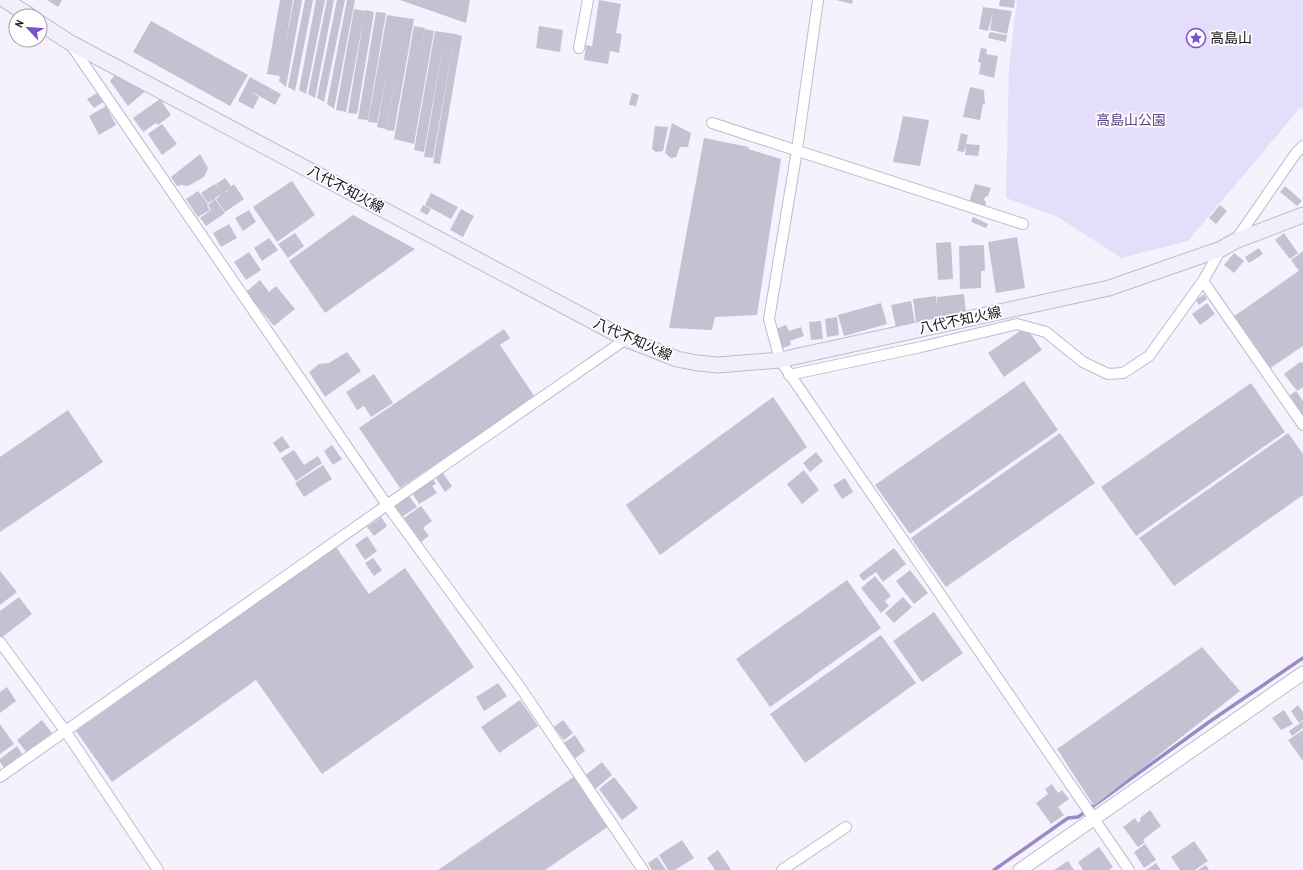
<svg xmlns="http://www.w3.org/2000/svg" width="1303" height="870" font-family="'Archivo Narrow','Noto Sans JP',sans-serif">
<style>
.green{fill:#e5defb}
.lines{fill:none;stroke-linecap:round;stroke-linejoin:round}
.stream{stroke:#9a8cc3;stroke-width:3.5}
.building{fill:#c4c1d3}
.minor-casing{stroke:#bfbbcd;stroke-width:12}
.tertiary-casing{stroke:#bfbbcd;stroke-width:15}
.secondary-casing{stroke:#bfbbcd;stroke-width:17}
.minor{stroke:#fff;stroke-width:10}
.tertiary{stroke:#fff;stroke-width:13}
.secondary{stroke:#f2eefc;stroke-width:15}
.labels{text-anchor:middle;stroke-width:3.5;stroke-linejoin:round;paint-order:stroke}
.poi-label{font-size:14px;fill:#121117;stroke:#fff;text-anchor:start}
.park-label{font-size:14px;fill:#594389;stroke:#fff}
.street-label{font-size:14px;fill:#121117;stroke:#fff}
</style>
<rect width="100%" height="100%" fill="#f5f2fe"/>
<path class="green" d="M1017,0h286v108h-3l-112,133 -67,17 -63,-41 -52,-19 3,-131z"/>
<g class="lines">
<path class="stream" d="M994,870l74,-52 10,-1 131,-95 94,-64"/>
</g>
<path class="building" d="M47,0h15l-4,7z
M280,0h13l-8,46 9,-46h8l-16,87 -7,-6 1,-5 -13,-2z
M305,0h8l-18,91 -7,-4z
M316,0h9l-19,94 -7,-4z
M327,0h7l-19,98 -7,-4z
M337,0h8l-21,102 -7,-4z
M347,0h8l-21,109 -7,-5z
M400,0h70l-4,23z
M599,0l22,4 -5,29 6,1 -3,19 -9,-2 -2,13 -24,-4 2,-15 6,1z
M836,0h17l-1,4z
M1000,0h15l-1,8 -15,-2z
M983,7l29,4 -5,23 -17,-4 3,-18 -5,19 -9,-2z
M354,9l11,2 -19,101 -10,-2z
M365,10l9,2 -17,102 -9,-1z
M376,12l10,1 -18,107 -10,-1z
M387,15l19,3 -20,111 -9,-2 10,-55 -10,51 -9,-1z
M406,18l8,1 -20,112 -8,-1z
M151,21l97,54 -18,31 -97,-54z
M414,26l11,2 -9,50 9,-49 9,2 -20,113 -20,-5z
M539,26l24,4 -3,22 -24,-4z
M435,31l20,3 -22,124 -9,-1 21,-122 -21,117 -10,-2z
M990,32l17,3 -1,7 -18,-4z
M455,34l7,2 -22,128 -7,-1z
M981,48l6,1 -1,5 12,2 -4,22 -15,-4 2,-11 -3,-1z
M119,70l30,18 -21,18 -18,-25z
M250,77l31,17 -6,11 -24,-14 8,6 -6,12 -15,-8z
M970,87l14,3 1,14h-2l-3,16 -17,-3z
M99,92l4,10 -9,6 -7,-9z
M632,93l7,2 -3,11 -7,-1z
M160,99l11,16 -13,10 -2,-2 -13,9 -10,-14z
M106,106l10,19 -17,10 -10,-19z
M903,116l26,4 -9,46 -27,-4z
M672,123l19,10 -3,14h-8l-4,10 -5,1 -6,-5z
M162,124l15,20 -15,11 -14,-21z
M655,126l13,1 -5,24 -7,1 -4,-3z
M961,133l7,2 -2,9 14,1 -2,11 -13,-1 1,-11 -2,8 -7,-1z
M704,138l45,9 -1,2 33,10 -24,156 -42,2 -3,13 -43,-2z
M200,154l8,14 -4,9 -16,9 -6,-1 -5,1 -6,-9z
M225,178l6,8 -7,7 4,-2 -1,-1 7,-6 10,15 -19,13 -9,-13 6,-5 -7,4v-1v2l-7,4 -7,-10 14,-9 6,8 -5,-8z
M292,181l23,34 -38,27 -24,-35z
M975,184l16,4 -3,8 -3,1 -1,3 2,2 -1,4 -16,-4z
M1285,186l17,15 -5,5 -17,-14z
M198,191l10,13 -1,2 3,4 -12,7 -12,-18z
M431,193l27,14 -7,12 -26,-14z
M215,199l10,14 -19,13 -6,-8 11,-8 -3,-5z
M423,205l8,4 -4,6 -7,-4z
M1220,205l7,6 -11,13 -7,-6z
M461,209l13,7 -11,21 -13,-7z
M249,210l7,12 -13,9 -8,-13z
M353,215l62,34 -90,64 -36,-52z
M973,217l15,7 -2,4 -15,-6z
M229,224l8,14 -16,9 -8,-14z
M295,233l9,13 -16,12 -10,-14z
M1284,233l14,20 -8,6 -15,-19z
M1017,237l8,51 -29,5 -8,-51z
M269,238l9,12 -16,11 -8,-13z
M951,242l2,37 -15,1 -2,-37z
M984,245l1,26h-4v17l-21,1 -1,-43z
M1259,248l4,6 -14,9 -4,-6z
M1303,251v17l-4,3 -8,-11z
M249,252l12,18 -15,10 -12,-18z
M1234,253l10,8 -10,12 -10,-8z
M1303,268v78l-34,23 -36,-52z
M260,280l9,12 7,-6 19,23 -21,17 -28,-34z
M964,294l2,18 -15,6 -35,4 -3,-23 23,-3 1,10v-9z
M1204,294l3,5 -8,6 -3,-5z
M911,301l4,22 -19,4 -5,-22z
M881,303l6,21 -43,12 -6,-21z
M1207,303l8,11 -15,11 -8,-11z
M837,317l2,18 -12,2 -2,-18z
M821,321l2,18 -12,1 -2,-18z
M786,325l3,6 12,-4 3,9 -14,5 1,4 -8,3 -7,-19z
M504,329l6,9 -10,7 35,52 -135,91 -41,-60z
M1020,331l10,2 12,17 -38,27 -16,-24z
M347,352l14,19 -36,26 -16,-25 10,-8 10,-1z
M1300,362l1,1 2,-1v25l-6,4 -13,-17z
M374,374l19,29 -22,14 -7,-11 -7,4 -11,-18z
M1024,381l34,49 -148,104 -35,-49z
M1251,383l34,49 -149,104 -35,-49z
M1296,391l7,10v14l-3,2 -14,-19z
M773,397l34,50 -147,108 -34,-50z
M68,410l35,52 -103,70v-75z
M1060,433l35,50 -149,104 -35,-49z
M1288,433l15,21v41l-129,91 -35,-48z
M282,436l8,11 -10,6 -7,-10z
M332,445l10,14 -9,6 -9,-14z
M294,450l10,15 14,-9 4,7 -26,18 -15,-23z
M816,452l7,9 -13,11 -7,-9z
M323,465l9,14 -28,18 -9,-14z
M804,470l15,20 -17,14 -15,-20z
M442,472l10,14 -7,6 -10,-15z
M432,477l4,7 -4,2 5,7 -18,11 -8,-13z
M845,478l8,14 -11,7 -9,-14z
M409,496l8,11 -17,11 -7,-11z
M421,506l11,15 -9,7 6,8 -8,6 -17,-24z
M381,517l6,9 -13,10 -7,-9z
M367,536l10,15 -12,9 -10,-15z
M336,547l33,47 36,-26 69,99 -152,107 -66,-94 -144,102 -36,-51z
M894,548l12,16 -23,18 -7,-10 -13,9 -4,-6z
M373,558l9,12 -8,6 -9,-13z
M910,570l18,23 -14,11 -18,-23z
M0,571l17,21 -17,13z
M875,576l16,20 -6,5 4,5 -8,7 -20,-25z
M847,580l34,48 -111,79 -34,-48z
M19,597l13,17 -31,24 -1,-2v-25z
M903,597l9,10 -18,16 -9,-10z
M934,612l29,41 -41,29 -29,-41z
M881,635l35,48 -111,80 -35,-49z
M1202,647l38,44 -146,115 -37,-57z
M498,683l9,13 -23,15 -8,-14z
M7,687l9,14 -16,12v-21z
M520,700l18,26 -39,27 -18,-26z
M1298,705l5,7v8l-4,3 -8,-12z
M1284,710l9,14 -12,6 -9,-12z
M42,720l10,13 -25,20 -10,-13z
M563,720l10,13 -9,7 -10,-13z
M1303,721v7l-11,8 -3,-5z
M0,724l14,20 -14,10z
M1303,730v31l-15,-21z
M575,735l10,16 -11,8 -10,-16z
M17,746l5,8 -18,14 -4,-6v-3z
M602,762l10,13 -18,15 -11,-13z
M575,776l34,50 -64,44h-107z
M614,777l24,31 -16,12 -23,-31z
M1052,784l6,9 4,-3 7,9 -11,8 6,8 -13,9 -15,-21 12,-9 -3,-5z
M1150,810l11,16 -18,14 2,2 -7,5 -15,-20 12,-9 3,5 3,-3 -1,-2z
M682,840l12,18 -19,12h-7l-9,-15z
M1194,841l14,20 -13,9h-15l-9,-13z
M1145,844l11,16 -12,8 -10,-16z
M1099,847l14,20 -4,3h-26l-5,-8z
M718,850l13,20h-16l-8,-12z
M657,857l9,13h-14l-4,-7z
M1068,861l6,9h-20z
M1156,863l5,7h-15z
M1206,865l3,5h-11z"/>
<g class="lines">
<defs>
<path id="minor" d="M818,0l-21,150 -28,169 11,41 349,510
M71,45l316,460 133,182 123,183
M579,48l9,-48
M712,123l311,101
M1235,241l61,-88 7,-7
M1203,281l100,144
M789,375l132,-28 96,-23 29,8 37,30 25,12 15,-1 26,-17 54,-75 18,-32
M0,642l66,90 92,138
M0,777l387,-272 239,-166
M782,870l64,-43"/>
<path id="tertiary" d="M1020,870l283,-197"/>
<path id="secondary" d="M5,0l25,16
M40,23l29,19 557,297 51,20 20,4 21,2 62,-5 329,-72 112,-39 14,-8 68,-26"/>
</defs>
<use href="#minor" class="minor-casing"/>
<use href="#tertiary" class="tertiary-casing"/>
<use href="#secondary" class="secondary-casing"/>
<use href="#minor" class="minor"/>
<use href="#tertiary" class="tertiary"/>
<use href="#secondary" class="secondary"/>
</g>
<defs>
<symbol id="sight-ring" viewBox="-11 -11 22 22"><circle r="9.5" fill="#fff" stroke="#7b51ca" stroke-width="1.5"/><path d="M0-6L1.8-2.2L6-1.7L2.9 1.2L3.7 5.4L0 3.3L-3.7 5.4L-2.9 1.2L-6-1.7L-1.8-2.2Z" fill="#7b51ca"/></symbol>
</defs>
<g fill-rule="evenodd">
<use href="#sight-ring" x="1185" y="27" width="22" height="22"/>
</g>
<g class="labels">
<g class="poi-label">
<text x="1210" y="43">高島山</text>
</g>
<g class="park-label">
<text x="1131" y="125">高島山公園</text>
</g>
<g class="street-label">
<text transform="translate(346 189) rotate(28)" y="5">八代不知火線</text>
<text transform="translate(960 320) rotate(-12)" y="5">八代不知火線</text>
<text transform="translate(633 339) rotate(24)" y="5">八代不知火線</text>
</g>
</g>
<g transform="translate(28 28) rotate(296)"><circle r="19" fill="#ffffff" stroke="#a0a0a2"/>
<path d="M0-3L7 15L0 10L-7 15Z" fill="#7b51ca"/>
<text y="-6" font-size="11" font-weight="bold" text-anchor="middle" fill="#121117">N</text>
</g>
</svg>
